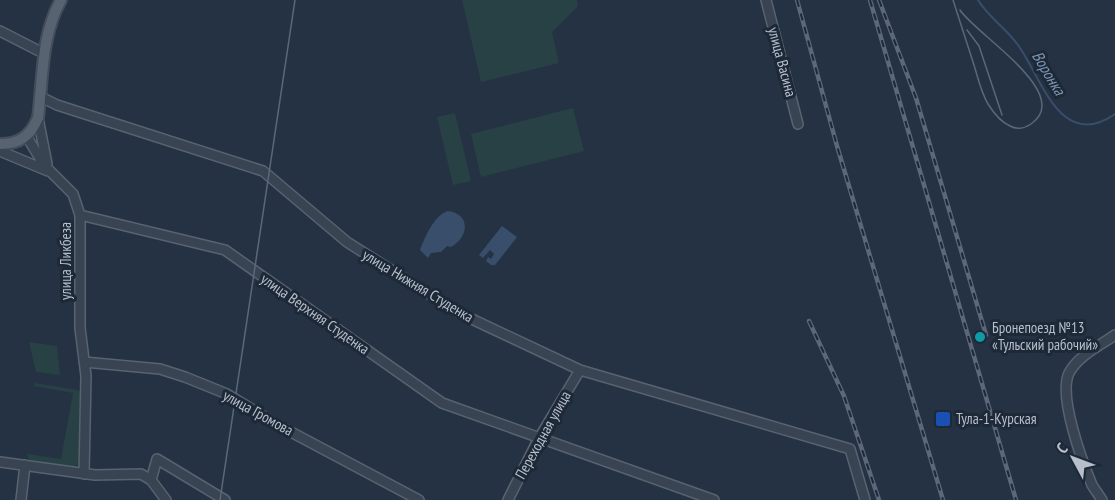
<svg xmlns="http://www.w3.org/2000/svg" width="1115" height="500" font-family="'PT Sans Narrow',sans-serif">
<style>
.green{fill:#274144}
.water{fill:#384e6b}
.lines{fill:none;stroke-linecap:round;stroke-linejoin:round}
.stream{stroke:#384e6b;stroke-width:2}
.minor-casing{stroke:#586270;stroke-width:12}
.major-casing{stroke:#434d5c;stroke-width:14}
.minor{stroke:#394452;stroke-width:9}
.major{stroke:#586372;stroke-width:10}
.tram{stroke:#5b6879;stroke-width:1.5}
.rail-casing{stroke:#5b6879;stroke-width:4.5}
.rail{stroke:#1e2938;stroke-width:2;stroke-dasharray:7;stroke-linecap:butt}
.culture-dot{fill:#0f9aa8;stroke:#1e2938;stroke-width:2}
.transit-dot{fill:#1a4fb4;stroke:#1e2938;stroke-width:2}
.labels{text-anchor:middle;stroke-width:6;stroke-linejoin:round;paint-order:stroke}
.street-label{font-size:15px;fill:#b7bfcc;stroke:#1e2938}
.poi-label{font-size:15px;fill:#b7bfcc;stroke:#1e2938;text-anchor:start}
.water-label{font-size:16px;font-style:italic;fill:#7c96b5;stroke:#1e2938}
</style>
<rect width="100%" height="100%" fill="#253243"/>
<path class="green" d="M462,0h115l1,6 -26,26 7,31 -78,19z
M573,108l11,43 -103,26 -10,-43z
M455,113l16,68 -18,4 -16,-68z
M29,342l28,4 3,29 -24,-3z
M34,383l44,7 3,3 -2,71 -6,3 -44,-7 -2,-6 34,5 12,-66 -39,-7z"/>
<path class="water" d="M448,211c23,3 21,26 3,36l-4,-1 -6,6 -10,1 -3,5 -8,-8c5,-13 14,-35 28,-39z
M502,226l15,11 -22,28h-4l-5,-4 2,-4 3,2 3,-5 -4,-4 -7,8 -4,-3z"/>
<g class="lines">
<path class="stream" d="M978,0c11,18 28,28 40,45 24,33 42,107 97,69"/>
<defs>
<path id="minor" d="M766,0l32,124
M0,31l45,23
M41,97l16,8 206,66 84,71 112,71 121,57 270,79 15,51
M38,118l9,46
M27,137l17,28 29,29 7,21v113l6,48 -2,98
M0,151l48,20
M80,215l145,35 217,153 272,97
M84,362l76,7 25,8 42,17 47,29 145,77
M0,462l95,13 46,-1 10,6 15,20
M151,480l6,-21 68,41
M21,500l4,-35
M508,500l31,-62 41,-68
M1102,500c-3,-5 -7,-10 -10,-15 -10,-24 -34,-89 -23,-112 9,-17 30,-27 46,-38"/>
<path id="major" d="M0,144c20,0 30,-8 38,-26 5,-39 3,-83 23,-118"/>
</defs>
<use href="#minor" class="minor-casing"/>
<use href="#major" class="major-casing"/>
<use href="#minor" class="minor"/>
<use href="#major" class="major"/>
<path class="tram" d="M953,0c7,22 14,43 21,65 4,13 7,27 14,39 5,8 13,18 22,22 7,4 15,2 21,-2 44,-30 -57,-91 -71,-114
M967,30l12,16 23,69
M220,500l75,-500"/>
<defs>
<path id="rail" d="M797,0l40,146 106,354
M870,0l146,500
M879,0l37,98 70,237
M809,321l35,75 35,104"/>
</defs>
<use href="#rail" class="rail-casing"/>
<use href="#rail" class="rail"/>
</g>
<circle class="culture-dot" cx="980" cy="337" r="6"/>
<rect class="transit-dot" x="935" y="411" width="16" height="16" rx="3"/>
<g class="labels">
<g class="street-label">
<text transform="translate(782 62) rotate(75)" y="5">улица Васина</text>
<text transform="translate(66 261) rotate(-90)" y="5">улица Ликбеза</text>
<text transform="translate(418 286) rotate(31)" y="5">улица Нижняя Cтуденкa</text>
<text transform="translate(315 314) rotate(35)" y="5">улица Верхняя Студенка</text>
<text transform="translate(258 413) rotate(29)" y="5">улица Громова</text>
<text transform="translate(543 435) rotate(-61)" y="5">Переходная улица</text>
</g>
<g class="poi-label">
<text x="992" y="333">Бронепоезд №13<tspan x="992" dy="17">«Тульский рабочий»</tspan></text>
<text x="956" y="424">Тула-1-Курская</text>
</g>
<g class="water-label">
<text transform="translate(1049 73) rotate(59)" y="6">Воронка</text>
</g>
</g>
<g transform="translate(1073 458) rotate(311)" stroke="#1e2938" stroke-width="4.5" paint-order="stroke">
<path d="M0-4.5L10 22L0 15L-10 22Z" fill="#b7bfcc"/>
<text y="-9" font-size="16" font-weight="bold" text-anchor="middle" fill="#b7bfcc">С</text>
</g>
</svg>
